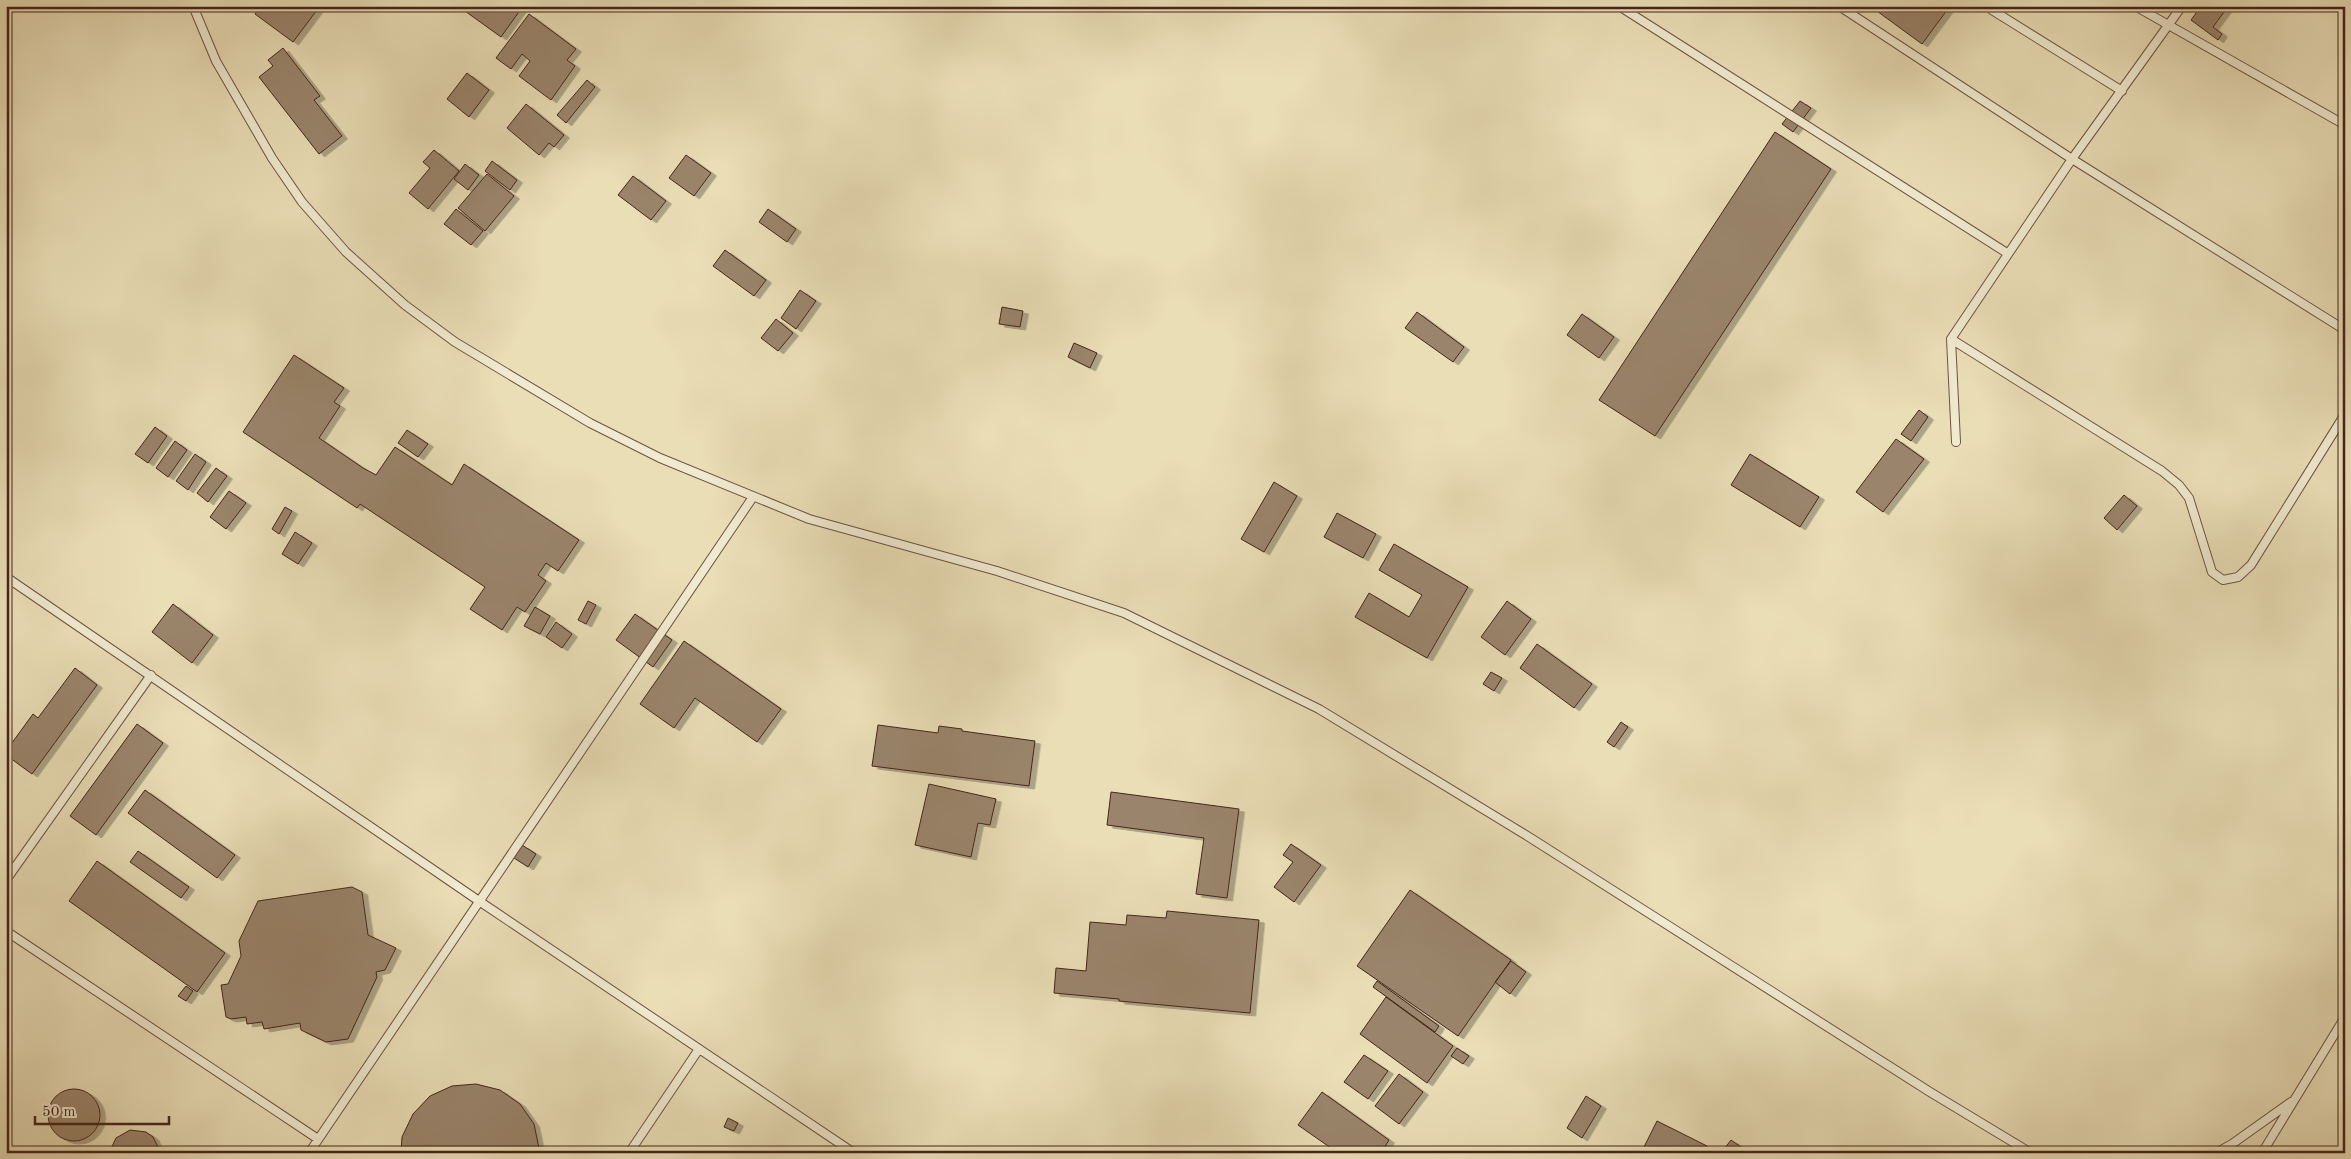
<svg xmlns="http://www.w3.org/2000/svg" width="2351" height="1159" font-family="'Old Standard TT',serif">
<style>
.building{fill:#9a856c;stroke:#44251a;filter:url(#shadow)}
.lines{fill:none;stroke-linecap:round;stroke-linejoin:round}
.service-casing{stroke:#6e5341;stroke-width:10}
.service{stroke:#f1ead0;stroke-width:8}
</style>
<defs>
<filter id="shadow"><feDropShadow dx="5.5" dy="3" stdDeviation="0" flood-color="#0004"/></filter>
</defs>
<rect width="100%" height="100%" fill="#eadeb7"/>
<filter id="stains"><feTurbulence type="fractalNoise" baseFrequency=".004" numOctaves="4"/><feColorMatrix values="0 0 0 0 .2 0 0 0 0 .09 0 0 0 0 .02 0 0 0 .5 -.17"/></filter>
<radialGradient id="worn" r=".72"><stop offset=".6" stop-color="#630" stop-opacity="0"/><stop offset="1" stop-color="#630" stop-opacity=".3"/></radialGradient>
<path class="building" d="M261,6h59l-27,36 -38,-28z
M458,6h60l3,3 -20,28z
M1870,6h80l-28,38z
M2201,6h24l2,2 -14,19 9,7 -4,6 -27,-20z
M529,14l47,35 -9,11 8,6 -24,34 -32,-24 11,-15 -8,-7 -11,15 -15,-11z
M283,48l37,48 -6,4 28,36 -23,18 -60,-77 14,-11 -5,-6z
M467,73l22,17 -20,27 -22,-18z
M587,80l8,7 -29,36 -9,-8z
M1800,101l11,7 -18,24 -11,-8z
M526,104l38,31 -10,12 -5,-4 -10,12 -32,-27z
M1775,132l56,37 -176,267 -56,-36z
M434,150l25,21 -31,38 -19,-16 21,-25 -7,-6z
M686,155l25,18 -17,23 -25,-18z
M492,161l25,19 -7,10 -25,-19z
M465,164l14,11 -11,15 -14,-11z
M487,174l27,22 -29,35 -27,-23z
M633,176l33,25 -15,19 -33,-25z
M456,209l27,22 -12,14 -27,-21z
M768,209l28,20 -9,13 -28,-20z
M725,250l41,30 -12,16 -41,-30z
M800,290l16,11 -20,28 -15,-11z
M1002,307l21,4 -3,16 -21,-3z
M1417,312l47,35 -11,15 -48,-34z
M1582,314l32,23 -15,21 -32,-23z
M776,319l17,14 -15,18 -17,-13z
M1074,343l23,10 -7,15 -22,-11z
M294,355l50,33 -10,14 6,4 -21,32 44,30 13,7 19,-28 57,38 12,-21 115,76 -21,31 -12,-8 -8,12 8,6 -21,31 -8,-5 -15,23 -32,-21 15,-22 -125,-83 -3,4 -114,-76z
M1919,410l9,7 -17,24 -10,-7z
M155,427l12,9 -19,27 -13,-9z
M407,430l21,14 -10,13 -20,-14z
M1896,439l28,20 -41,53 -27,-20z
M175,441l12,9 -19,27 -12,-9z
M195,454l11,8 -18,28 -12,-9z
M1750,454l69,43 -19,30 -69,-42z
M216,468l11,8 -19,26 -11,-9z
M1274,482l23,14 -33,56 -23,-13z
M229,491l17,12 -20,26 -16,-12z
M2124,495l13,11 -20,24 -13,-12z
M285,507l7,4 -13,23 -7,-5z
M1337,513l39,21 -13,24 -39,-21z
M295,532l17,11 -14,21 -16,-10z
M1394,544l74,43 -41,71 -72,-41 14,-24 40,24 13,-22 -43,-25z
M588,601l8,4 -10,19 -8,-4z
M1507,601l24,18 -26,36 -24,-18z
M173,604l40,31 -21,28 -40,-31z
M535,607l15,9 -10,18 -16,-8z
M635,614l37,26 -19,27 -37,-27z
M556,622l16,12 -10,14 -16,-11z
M684,641l97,68 -24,33 -62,-44 -21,30 -34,-24z
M1537,644l55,40 -18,24 -54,-40z
M75,668l22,17 -65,89 -26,-19v-4l27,-37 5,4z
M1491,672l11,6 -8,13 -11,-7z
M1621,722l7,5 -14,20 -7,-5z
M137,724l26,19 -67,92 -26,-19z
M878,725l60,8 1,-7 23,3v2l73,10 -6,45 -157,-20z
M929,784l67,15 -6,26 -12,-2 -7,34 -56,-12z
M145,790l90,65 -18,23 -89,-65z
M1111,792l128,17 -12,89 -31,-4 8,-56 -97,-13z
M1291,844l30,21 -27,37 -20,-15 19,-25 -10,-7z
M522,845l14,9 -8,13 -14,-9z
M138,851l51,36 -8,11 -51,-36z
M97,861l128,92 -28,39 -128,-91z
M352,887l10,5 6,43 28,13 -11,22 -9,2 1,5 -29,62 -22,3 -25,-12 -1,-7 -36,6 -2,-7 -15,2 -1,-7 -15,2 -5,-2 -5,-32 7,-1 13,-28 -2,-15 19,-40z
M1410,890l101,70 -53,76 -101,-70z
M1167,911l92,9 -9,93 -131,-12v-2l-65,-6 2,-25 30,3 4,-49 36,3 1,-10 39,3z
M1511,961l15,11 -16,22 -15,-12z
M1377,981l62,45 -4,6 -62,-45z
M186,986l7,5 -7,10 -8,-5z
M1386,997l67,49 -26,37 -67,-49z
M1457,1048l12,8 -6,8 -12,-8z
M1364,1055l24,16 -20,28 -24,-17z
M1399,1074l24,18 -24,32 -24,-18z
M476,1084l24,6 20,14 14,20 6,29h-139l1,-16 11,-23 17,-18 22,-10z
M48 1115a26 26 0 1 1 52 0a26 26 0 1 1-52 0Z
M1322,1092l67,48 -8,13h-43l-40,-28z
M1586,1096l15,10 -19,32 -15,-10z
M728,1118l10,5 -4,8 -10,-4z
M1657,1121l50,25 -3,7h-63z
M130,1130l16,2 7,5 8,16h-52l7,-15z
M1731,1140l10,7 -4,6h-16z"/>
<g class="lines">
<defs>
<path id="service" d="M193,6l23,55 56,97 30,44 44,50 59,53 50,37 135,81 70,35 149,61 188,52 127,42 195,96 210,128 401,255 101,61
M1619,6l388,247
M1839,6l233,153 273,171
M2135,6l210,119
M1992,10l130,81
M1951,339l211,132 17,14 10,13 23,74 11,8 15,-3 13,-12 94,-151
M1956,442l-5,-103 121,-180 110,-153
M6,577l473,324 375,252
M6,880l145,-205
M6,931l312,208
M309,1153l444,-656
M629,1153l70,-104
M2216,1153l16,-9 59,-42
M2262,1153l83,-136"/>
</defs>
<use href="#service" class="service-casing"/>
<use href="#service" class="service"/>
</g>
<rect width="2351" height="1159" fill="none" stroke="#eadeb7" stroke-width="25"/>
<rect x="8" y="8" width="2336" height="1144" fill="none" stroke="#44251a" stroke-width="2.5"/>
<rect x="12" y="12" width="2326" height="1134" fill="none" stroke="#44251a"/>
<path d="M35 1116v8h134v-8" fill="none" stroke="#44251a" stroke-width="2.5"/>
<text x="42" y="1116" font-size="15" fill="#44251a" stroke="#f1ead0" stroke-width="4" paint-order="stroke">50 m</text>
<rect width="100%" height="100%" filter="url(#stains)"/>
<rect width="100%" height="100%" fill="url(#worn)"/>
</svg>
